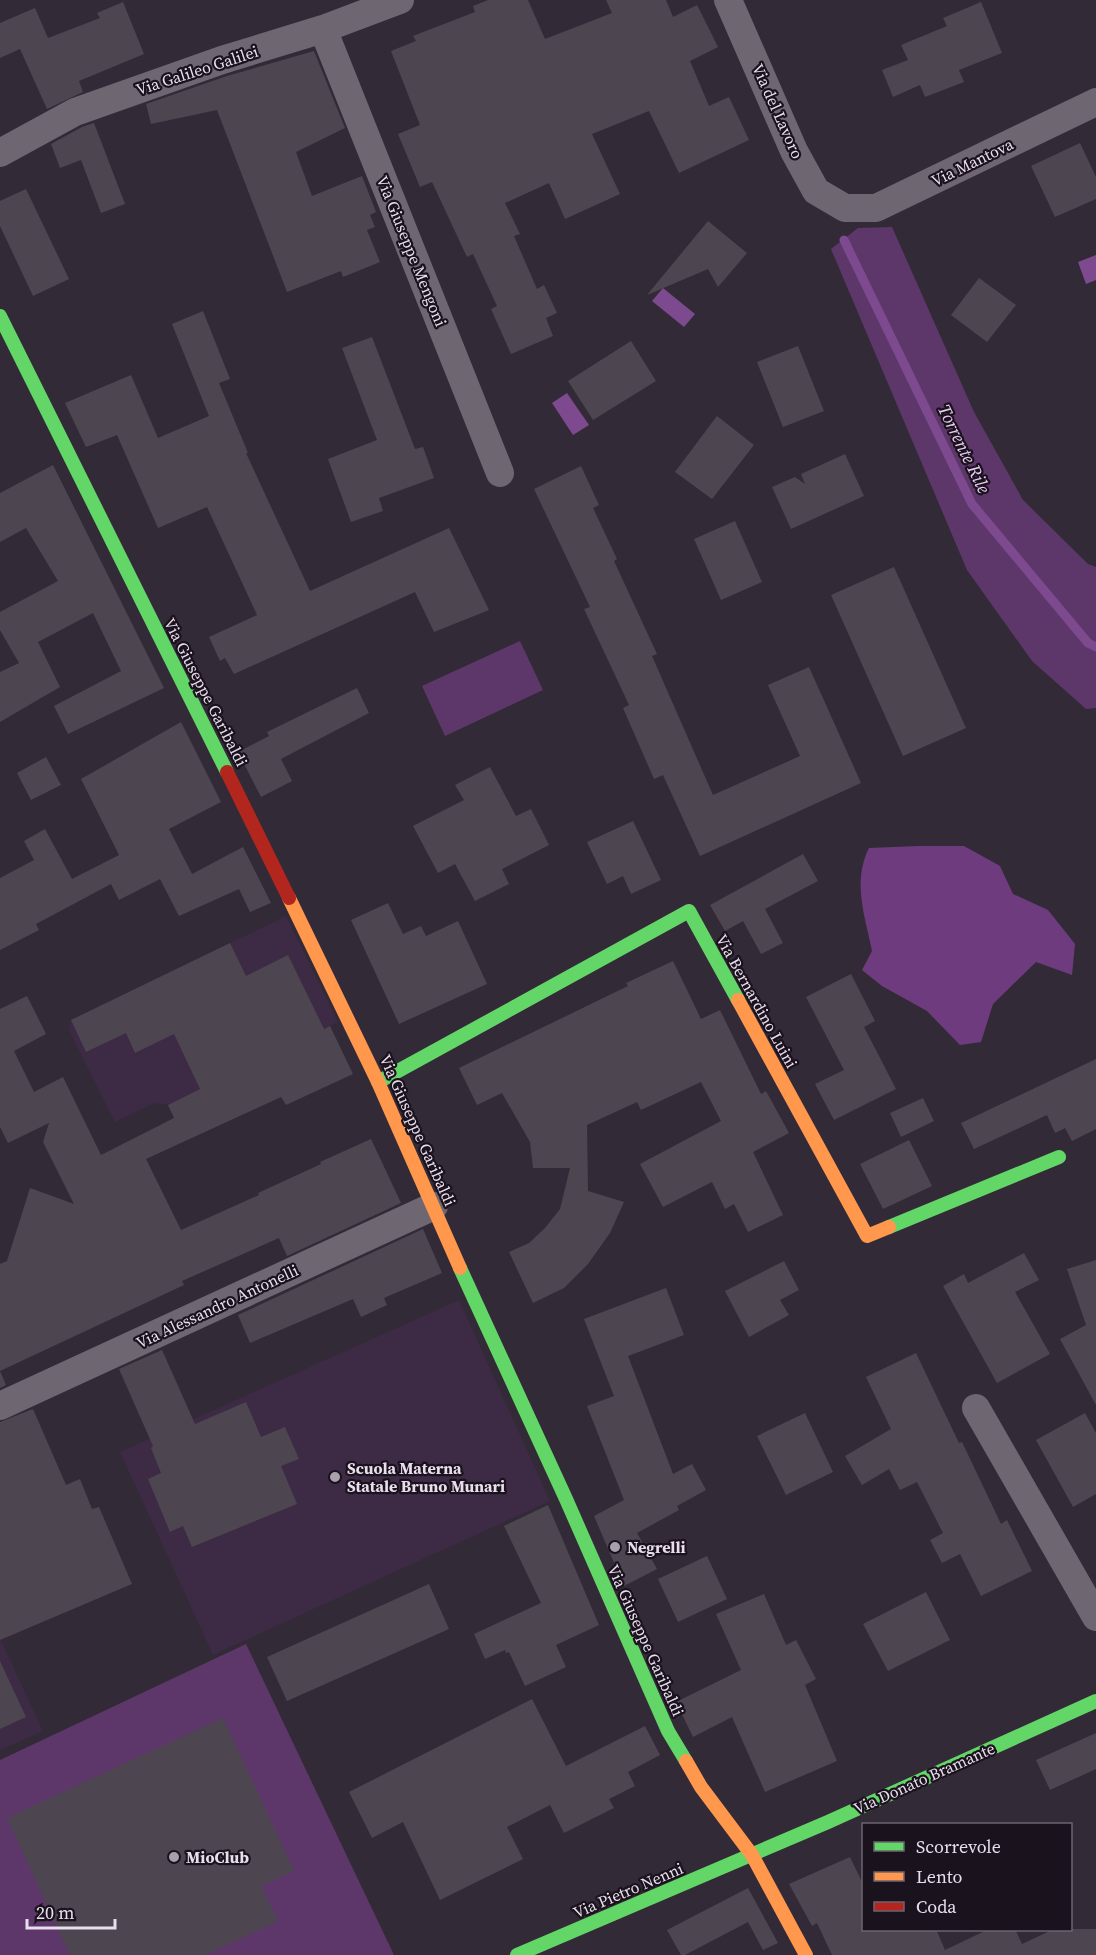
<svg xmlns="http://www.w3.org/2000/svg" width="1096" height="1955" font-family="'Source Serif 4',serif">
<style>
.built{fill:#3d2a44}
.green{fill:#5d376a}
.forest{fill:#6e3c7e}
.water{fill:#7e4a8f}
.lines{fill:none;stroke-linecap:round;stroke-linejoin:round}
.stream{stroke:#7e4a8f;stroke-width:9}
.building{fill:#4d4651}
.street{stroke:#6e6671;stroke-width:28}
.fast{stroke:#63d668;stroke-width:14}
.slow{stroke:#ff974d;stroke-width:14}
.jam{stroke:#b3261e;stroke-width:14}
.poi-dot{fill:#a99fad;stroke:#1a121c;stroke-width:2}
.labels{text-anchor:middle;stroke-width:4.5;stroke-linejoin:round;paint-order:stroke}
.street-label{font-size:16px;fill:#e9deed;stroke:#1a121c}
.poi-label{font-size:16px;font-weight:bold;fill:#e9deed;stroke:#1a121c;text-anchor:start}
.water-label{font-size:18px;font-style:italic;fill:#e8caf3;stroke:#1a121c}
</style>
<rect width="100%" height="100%" fill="#332a37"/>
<path class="built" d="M286,916l52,106 -170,83 -13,-2 -40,19 -46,-92 2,-10z
M459,1300l91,201 -337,154 -93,-203z
M0,1638l43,93 -43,19z"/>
<path class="green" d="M892,227l82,185 49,88 65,64 8,3v141l-10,1 -54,-48 -65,-91 -136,-321 27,-21z
M520,641l23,49 -98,46 -23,-50z
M246,1644l148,311h-394v-195z"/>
<path class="forest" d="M919,846h45l36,20 13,28 35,16 27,34 -3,31 -36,-13 -43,42 -12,38 -21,3 -33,-34 -45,-25 -20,-16 10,-19c-7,-35 -20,-69 -3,-103z"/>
<path class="water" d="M1096,255v25l-10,4 -8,-22z
M663,288l32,26 -11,13 -32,-26z
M567,393l22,32 -16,10 -21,-32z"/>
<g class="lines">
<path class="stream" d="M844,240l128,264 116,139 8,4"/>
</g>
<path class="building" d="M488,0h40l17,39 67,-26 -6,-13h60l7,17 24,-12 21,42 -28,14 19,45 20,-9 20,43 -70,33 -30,-62 -57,23 28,60 -55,25 -16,-36 -44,20 15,31 -6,2 23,53 7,-4 13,28 -11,5 7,18 -42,18 -20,-45 6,-3 -24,-52 -6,3 -35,-75 -12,5 -22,-53 22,-9 -29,-74 25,-10 -3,-5 62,-24 -2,-6z
M123,2l21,52 -65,27 4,11 -36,17 -27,-60 -20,9v-35l35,-15 13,30 52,-20 -3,-5z
M981,2l21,51 -43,17 5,12 -39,15 -5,-12 -27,12 -11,-27 26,-10 -7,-15 46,-19 -4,-8z
M314,51l31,77 -49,24 16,44 50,-20 14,36 -6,3 5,12 -8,3 13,32 -37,15 -2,-6 -54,21 -70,-182 -66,14 -5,-20 81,-28z
M94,123l31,81 -24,9 -20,-53 -21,8 -9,-24 31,-17z
M1080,143l16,34v22l-41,18 -24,-51z
M26,189l43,90 -36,17 -33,-70v-25z
M708,221l39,32 -29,34 -10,-18 -61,26z
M979,278l37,27 -29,37 -36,-27z
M203,311l27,68 -11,4 29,70h-2l64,138 139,-63 40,82 -55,22 -19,-40 -181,82 -9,-16 -5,3 -11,-24 48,-22 -50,-108 -49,21 -41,-93 -31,12 -21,-44 66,-28 27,63 51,-22 -37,-92z
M372,337l43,112 8,-2 11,31 -55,20 4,13 -32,11 -23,-63 49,-19 -35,-92z
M631,341l25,40 -63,39 -25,-39z
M798,346l26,65 -41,16 -26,-65z
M717,416l37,29 -42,54 -37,-27z
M845,454l19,42 -73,33 -19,-42 23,-10 10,7 -4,-10z
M53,465l111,223 -96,46 -14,-28 67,-35 -28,-58 -55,29 22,45 -60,35v-50l19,-9 -19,-33v-18l58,-31 -32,-53 -26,14v-49z
M581,466l18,39 -6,3 24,51 -3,2 43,93 -5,2 61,139 87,-39 -32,-71 41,-18 52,116 -161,73 -37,-81 -9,4 -31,-71 6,-3 -45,-96 6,-2 -56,-118z
M735,521l27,61 -41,18 -27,-61z
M894,567l72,161 -63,28 -72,-161z
M357,688l12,25 -88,46 11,22 -31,16 -23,-45 31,-16 -2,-4z
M181,722l40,80 -52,27 23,45 51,-27 28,56 -21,9 -11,-23 -60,27 -19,-37 -41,21 -8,-16 -75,40 3,6 -39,20v-72l34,-18 -10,-19 21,-12 27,50 47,-24 -38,-76z
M46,757l15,28 -30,15 -14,-27z
M490,767l26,49 15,-7 18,36 -47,24 7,15 -34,17 -20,-37 -17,9 -25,-47 51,-26 -9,-15z
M633,821l28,59 -30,14 -8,-18 -16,8 -20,-42z
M803,854l15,27 -53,28 18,34 -22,11 -18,-33 -18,10 -15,-26z
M388,903l15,31 18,-8 5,10 32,-15 29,63 -88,40 -48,-104z
M230,943l16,33 42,-21 36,74 6,-3 23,48 -67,31 -5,-8 -135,62 35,71 78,-35 -1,-2 63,-29 -1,-2 51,-23 30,64 -114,53 -8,-18 -97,43 2,4 -184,86 6,14 -6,3v-124l7,-3 23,-73 44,16 -31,-62 6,-19 -41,20 -8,-16v-118l27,-13 19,38 -32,17 20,41 29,-15 38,78 73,-37 -6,-13 32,-16 -26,-55 -39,19 -9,-20 -40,19 -15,-32z
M673,961l28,58 19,-9 41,84 5,-3 23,42 -36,19 30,63 -35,17 -14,-28 -9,5 -13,-27 -49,25 -23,-43 81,-43 -20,-39 -60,28 -4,-8 -50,23 1,66 36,11 -14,31 -22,31 -24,24 -31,15 -24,-51 20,-9 16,-15 15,-19 10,-41h-37l-3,-26 -28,-49 -25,12 -18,-37 169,-82 -2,-3z
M851,974l24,47 -11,6 32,62 -62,31 -19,-36 29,-14 -38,-73z
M1096,1059v70l-24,12 -7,-13 -10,5 -8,-18 -73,34 -13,-26z
M923,1098l11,23 -33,16 -11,-24z
M909,1140l23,46 -49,23 -23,-45z
M423,1229l19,44 -58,25 3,7 -26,12 -8,-18 -103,44 -12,-28z
M1024,1253l15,27 -24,12 35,62 -53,29 -54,-97 21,-12 4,9z
M1096,1260v145l-36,-66 26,-14 -19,-56z
M784,1261l15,29 -19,10 9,15 -40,22 -24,-46z
M666,1288l18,47 -56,21 45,118 19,-10 14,26 -29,16 2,4 -42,23 20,36 -33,17 -30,-70 30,-16 -37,-94 27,-10 -30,-77z
M162,1350l33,74 51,-22 15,35 24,-10 14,32 -18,7 16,38 -105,43 -9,-21 -13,6 -22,-53 13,-6 -10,-25 2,-2 -34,-77z
M916,1353l43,90 3,-1 39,82 6,-4 25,51 -51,25 -21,-42 -18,9 -12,-23 13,-7 -26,-51 -17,8 -11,-21 -27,16 -17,-29 46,-27 -25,-52z
M33,1409l33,76 14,-6 12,30 7,-2 33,77 -132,56v-218z
M805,1413l28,59 -47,23 -29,-59z
M1085,1413l11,20v61l-23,13 -37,-67z
M548,1505l51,120 -43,20 10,22 -41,19 -16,-34 -3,1 -1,-3 -20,9 -11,-25 67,-31 -37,-77z
M707,1556l20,43 -49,23 -20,-43z
M429,1584l20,45 -162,72 -20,-44z
M926,1592l24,48 -62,31 -25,-47z
M764,1594l22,51 10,-5 20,39 -11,6 32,76 -72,31 -33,-75 -39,20 -17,-35 65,-32 -25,-56z
M0,1661l26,56 -26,12z
M532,1699l34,67 79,-40 15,29 -32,17 7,14 -26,13 5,9 -50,25 -14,-28 -43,22 16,32 -83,41 -37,-78 -31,16 -23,-46z
M223,1718l71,153 -33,15 17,35 -73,34h-135l-63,-137z
M1096,1733v36l-46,21 -14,-30z
M850,1857l14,29v43h72l9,21 44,-21h26l7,15 32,-15h42v26h-264l-15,-32 -5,3 -23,-42z
M748,1888l30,55 -15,7 -15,-28 -63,33h-4l-14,-25z"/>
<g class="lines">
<path class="street" d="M728,0l66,151 22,40 29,17h31l220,-106
M323,29l177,444
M0,153l75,-41 147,-52 101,-31 77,-29
M0,1406l434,-200
M976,1408l120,209"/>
<path class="fast" d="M0,316l227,456
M378,1082l311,-171 49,89
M889,1227l170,-70
M460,1268l106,231 102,232 18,30
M517,1955l311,-133 268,-121"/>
<path class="slow" d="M289,898l89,184 82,186
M738,1000l129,236 22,-9
M686,1761l15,26 51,68 54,100"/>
<path class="jam" d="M227,772l62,126"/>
</g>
<g class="poi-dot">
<circle cx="335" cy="1477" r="6"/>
<circle cx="615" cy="1547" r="6"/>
<circle cx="174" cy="1857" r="6"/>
</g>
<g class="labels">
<g class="street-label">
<text transform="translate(197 70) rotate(-18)" y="6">Via Galileo Galilei</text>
<text transform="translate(778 111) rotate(66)" y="6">Via del Lavoro</text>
<text transform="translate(972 162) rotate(-26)" y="6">Via Mantova</text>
<text transform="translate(412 251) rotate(68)" y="6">Via Giuseppe Mengoni</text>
<text transform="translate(206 692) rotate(63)" y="6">Via Giuseppe Garibaldi</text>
<text transform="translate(757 1001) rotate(61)" y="6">Via Bernardino Luini</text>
<text transform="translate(418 1130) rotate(66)" y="6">Via Giuseppe Garibaldi</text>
<text transform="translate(217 1306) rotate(-25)" y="6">Via Alessandro Antonelli</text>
<text transform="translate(646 1640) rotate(66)" y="6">Via Giuseppe Garibaldi</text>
<text transform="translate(924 1778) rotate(-24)" y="6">Via Donato Bramante</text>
<text transform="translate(628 1890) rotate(-23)" y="6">Via Pietro Nenni</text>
</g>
<g class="poi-label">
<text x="347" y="1474">Scuola Materna<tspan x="347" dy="18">Statale Bruno Munari</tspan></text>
<text x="627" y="1553">Negrelli</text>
<text x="186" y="1863">MioClub</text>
</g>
<g class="water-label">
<text transform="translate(964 449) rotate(64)" y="6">Torrente Rile</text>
</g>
</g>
<rect x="862" y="1823" width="210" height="108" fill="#1a121c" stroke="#6d6470" stroke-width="1.5"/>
<rect x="874" y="1842" width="30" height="9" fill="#63d668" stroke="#6d6470" stroke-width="1.5"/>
<text x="916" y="1853" font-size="18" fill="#e9deed">Scorrevole</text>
<rect x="874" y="1872" width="30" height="9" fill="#ff974d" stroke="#6d6470" stroke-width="1.5"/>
<text x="916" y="1883" font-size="18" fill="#e9deed">Lento</text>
<rect x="874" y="1902" width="30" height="9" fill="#b3261e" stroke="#6d6470" stroke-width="1.5"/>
<text x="916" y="1913" font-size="18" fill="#e9deed">Coda</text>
<path d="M27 1919v9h88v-9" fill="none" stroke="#e9deed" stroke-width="3"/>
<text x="36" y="1919" font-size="18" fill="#e9deed" stroke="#1a121c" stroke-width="4.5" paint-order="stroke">20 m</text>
</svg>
